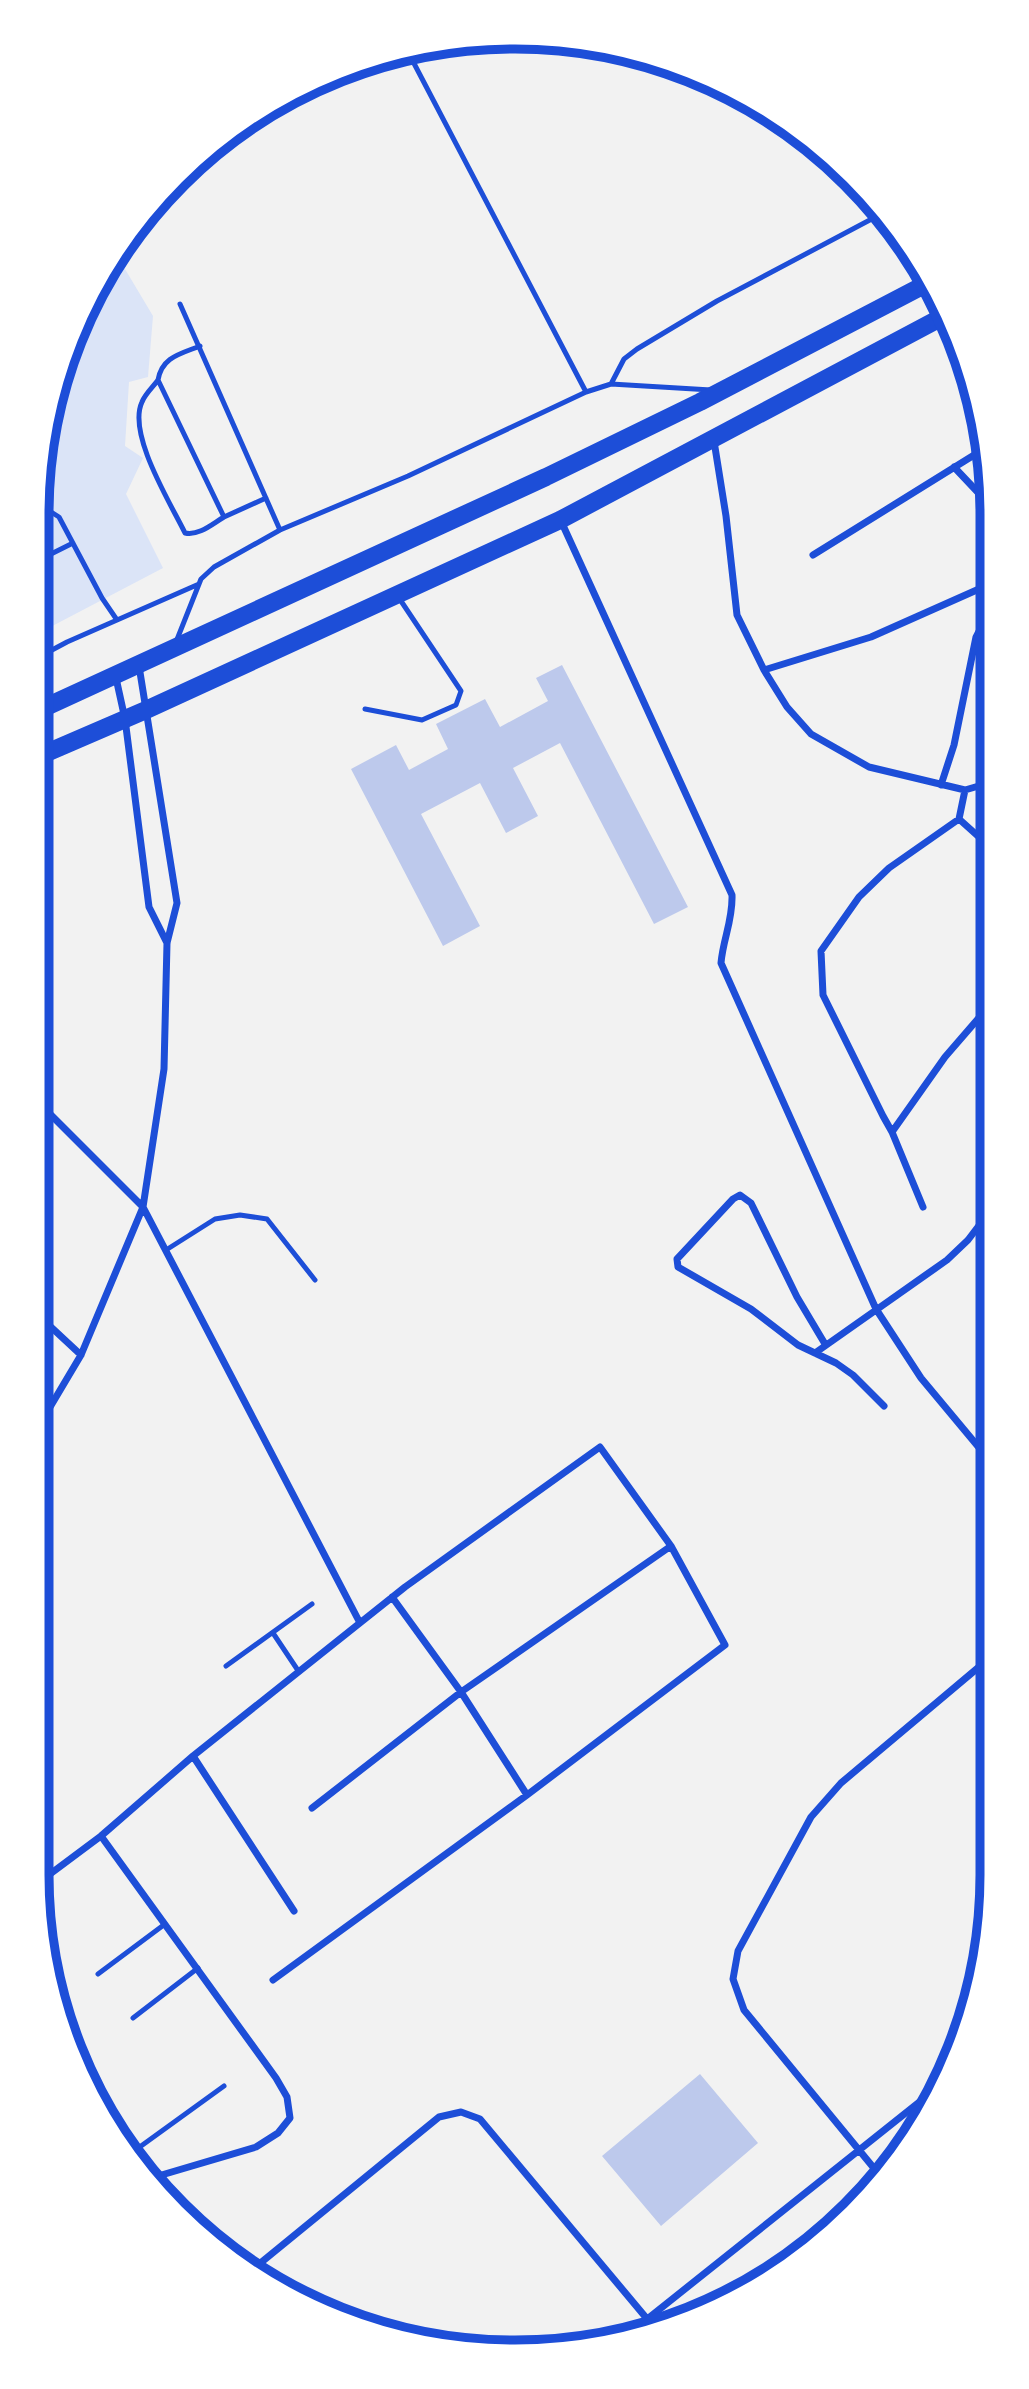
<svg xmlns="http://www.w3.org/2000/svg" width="1029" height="2389" font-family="Roboto,sans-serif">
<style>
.green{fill:#dbe4f7}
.building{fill:#bdc9ec}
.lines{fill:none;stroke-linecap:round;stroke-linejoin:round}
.service{stroke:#1d4ed8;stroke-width:5}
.minor{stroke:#1d4ed8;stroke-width:7}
.primary{stroke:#1d4ed8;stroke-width:18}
.rim{fill:none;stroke:#1d4ed8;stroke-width:9}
</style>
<rect width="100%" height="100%" fill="#f2f2f2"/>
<path class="green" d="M116,254l37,62 -5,61 -19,5 -4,64 18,12 -17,36 37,74 -126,66v-120l25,-153 39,-86z"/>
<path class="building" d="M562,665l126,242 -34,17 -94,-181 -47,25 25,48 -32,17 -26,-50 -59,31 59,112 -37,20 -92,-177 45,-24 13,25 39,-21 -12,-25 49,-25 15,28 48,-26 -12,-23z
M700,2074l58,69 -97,83 -59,-70z"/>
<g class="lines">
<path class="service" d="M407,50l179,342
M180,304l100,226
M200,346c-20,8 -38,11 -42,34l66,137 42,-19
M158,380c-5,7 -13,14 -16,22 -15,32 29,102 43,131 14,3 27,-9 39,-16
M611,384l13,-25 13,-10 80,-48 166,-88
M37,510l6,-3 16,10 43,81 15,22
M37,561l36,-18
M176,642l25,-63 13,-12 66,-37 128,-54 178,-84 25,-8 100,6
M37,658l30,-16 132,-58
M365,709l57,11 34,-15 5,-14 -62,-93
M166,1250l49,-31 25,-4 27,4 48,61
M273,1633l26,39
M226,1666l86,-62
M98,1974l67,-50
M133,2018l65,-50
M130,2154l94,-68"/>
<path class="minor" d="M714,441l12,75 11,99 27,55 23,37 24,27 58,33 96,23 24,-7
M954,467l34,36
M561,521l171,374c1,25 -9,44 -11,68l155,346 45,69 70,84
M813,555l174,-108
M764,670l107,-33 117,-52
M116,678l9,41 24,188 18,36
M941,785l13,-40 22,-108 13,-25
M965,790l-6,29 30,27
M959,819l-70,49 -30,29 -38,54 2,44 60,121 9,16 53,-75 45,-52
M37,1101l106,106 217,416
M892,1132l31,75
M37,1314l44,41
M825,1344l-28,-47 -46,-94 -11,-8 -7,4 -56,60 1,8 73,42 47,36 38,18 17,12 31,31
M815,1353l132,-93 21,-20 22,-29
M37,1429l44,-74 62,-148 21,-138 3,-126 10,-40 -38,-237
M392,1597l69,95 66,103
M193,1756l101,155
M312,1808l149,-116 210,-146
M101,1836l175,242 11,19 3,21 -12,15 -22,14 -108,32
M38,1883l63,-47 92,-80 212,-169 195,-140 71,99 54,99 -198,150 -254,185
M882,2178l-138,-168 -11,-31 5,-28 73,-134 30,-34 151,-127
M253,2269l186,-152 22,-5 19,7 173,207
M626,2336l316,-252"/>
<path class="primary" d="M37,711l509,-234 154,-75 228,-119
M37,757l109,-47 414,-190 386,-205"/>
</g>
<path d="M0 0H1029V2389H0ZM514 49H515A465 465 0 0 1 980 514V1875A465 465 0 0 1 515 2340H514A465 465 0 0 1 49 1875V514A465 465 0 0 1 514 49Z" fill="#fff" fill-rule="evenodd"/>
<path class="rim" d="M514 49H515A465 465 0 0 1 980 514V1875A465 465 0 0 1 515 2340H514A465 465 0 0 1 49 1875V514A465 465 0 0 1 514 49Z"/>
</svg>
